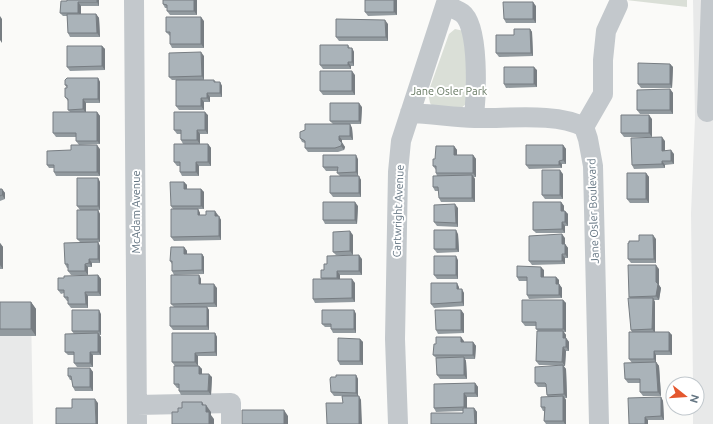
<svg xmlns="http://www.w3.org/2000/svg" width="713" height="424" font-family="Ubuntu,sans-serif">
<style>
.built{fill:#e8e9e9}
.green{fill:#dadfd7}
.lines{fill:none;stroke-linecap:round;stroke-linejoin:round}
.minor{stroke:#c3c8cc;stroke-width:20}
.wall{fill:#929a9f}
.shaded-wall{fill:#777d82}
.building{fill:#aab3b9;stroke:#777d82}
.labels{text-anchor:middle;stroke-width:4;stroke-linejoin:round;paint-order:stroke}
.park-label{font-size:11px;fill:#687a64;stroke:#fff}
.street-label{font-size:11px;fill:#657683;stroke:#fff}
</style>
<rect width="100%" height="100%" fill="#fafaf8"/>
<path class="built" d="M693,0h20v424h-20v-16h4v-24h-4l-2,-171 4,-95z
M0,311h31l2,113h-33z"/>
<path class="green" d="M626,0h61v7z
M455,29l9,2 3,4v68l-8,7 -26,-3 -3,-4 -2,-10 21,-59z"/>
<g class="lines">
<path class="minor" d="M134,0l3,424
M446,5c5,3 12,5 16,8 18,13 14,84 12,105
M707,112l4,-112
M410,113c22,1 43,4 65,5 31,1 81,-6 109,9l4,12 5,27 6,258
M584,127l19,-33v-34l3,-29 12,-26
M137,405l94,-2v21
M398,424l-3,-85 3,-167 3,-31 46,-141"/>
</g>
<path class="wall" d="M99,0v6h-18v8h15l3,4 1,19h-30l-2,-4 -1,-17h-4l-3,-3 1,-12z
M197,0v15h-27l-3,-4v-3h-2l-2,-4z
M365,0h32v15l-29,1 -3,-4z
M536,6v17h-30l-2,-4z
M204,21v27h-32l-2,-4v-8l-4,-4z
M388,24v17h-49l-3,-4z
M530,29l2,3 1,24 -34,1 -3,-4 18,-18z
M348,45l2,3h2l2,4v14h-3v3h-28l-3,-4z
M102,46l3,3v21l-35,1 -3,-4z
M204,56v24h10l2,2h4l2,4v11h-12v5h-6v8h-25l-3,-4v-26h-4l-3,-3z
M670,64l3,3 -1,21h-31l-3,-4z
M537,70v17l-31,1 -2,-4z
M355,75v20h-32l-3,-4z
M98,78l2,4v21h-14v9h11l3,4v28l-21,1 -3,-4v-4h-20l-3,-4 17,-21 -2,-2v-9l-3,-4 2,-9 -2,-3z
M670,89l3,4v21h-33l-3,-4z
M362,107l-1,17h-11l2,4 1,12h-11v2l3,5 -1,3 -6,2h-30l-3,-4v-5l-3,-1 -2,-4 33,-14 -3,-3z
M208,115v19h-8v10h-17l-2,-4v-6h-4l-3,-4z
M652,119v18h-28l-3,-4z
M665,141v10l9,3v10l-9,1v3l-31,1 -2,-4z
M208,144l3,4v18h-12v10h-17l-2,-4v-6h-3l-3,-4z
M563,145l3,4v15h-4v4l-33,1 -3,-4z
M454,146l3,4v5h16l3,4v18h-2l1,2v23h-34l-2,-4v-7h-4l-2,-4 4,-11 -1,-3v-3l-3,-4 2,-7z
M100,149v27h-44l-2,-4v-4h-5l-2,-3 24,-15z
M358,159v17l3,4v17h-28l-3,-4 10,-17 -3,-3 1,-2h-12l-3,-4z
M646,173l3,4v26h-19l-3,-4z
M563,174v25h-18l-3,-4z
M98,178l2,4v28h-20l-3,-4z
M184,182l3,3v4h14l3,3v17h-6l2,4v2h18v1l3,4v20l-47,1 -3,-4 2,-28 -2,-3z
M0,189h2l3,4v6l-5,2z
M561,202l3,4v5h1l3,3v12h-3v7h-29l-3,-3z
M358,206l-1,18h-32l-2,-4z
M458,208v19l-21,-1 -3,-4z
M98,210l2,4v28h-2l2,4v17h-8v4h-4v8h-17l-3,-4v-3h-1l-2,-4 15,-22 -3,-3z
M458,234l1,18 -22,1 -3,-4z
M353,235v20h-17l-3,-3z
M565,238v6l3,4v10h-3v6l-33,1 -3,-4z
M656,239v24h-25l-3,-4 1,-16 10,-2z
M0,243l3,4v22h-3z
M184,247l3,4v3h15l2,3v17l-30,1 -2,-4v-7l-2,-3z
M362,259v16h-22v4l15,4v19l-40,1 -2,-4 9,-20 -1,-1 6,-14z
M458,260v19h-21l-3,-4z
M659,269v16l2,3 -2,12h-5l1,2v30h14l3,3v20h-16v7l3,4 2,30h-18l-3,-4v-9h-12l-3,-4 7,-16 -3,-4 3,-27 -1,-2 -1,-32 -1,-1z
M544,270v7h12l3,3v4l3,4v10l-33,1 -2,-4v-14h-8l-2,-4z
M98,275l3,4v17h-13v12h-17l-3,-4v-3h-1l-3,-4v-4l-3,1 -3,-4 6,-12z
M199,275l2,4v5l16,4v19h-10l2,3v20h-36l-3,-4 4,-19 -3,-3z
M459,287v2l5,4v13l-30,2 -3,-4z
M563,300l3,3v29h-2l2,3v3l3,4v9h-3l-1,15h-2l3,3 1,29h-2l1,2v24h-20l-2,-3v-10h-1l-2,-4 7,-10 -1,-2 -1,-8h-8l-3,-4 25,-18h-21l-3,-4 2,-30 -2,-2v-3h-11l-3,-4z
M0,302h31l5,7v27h-36z
M354,310l2,4v19h-23l-2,-4v-2h-6l-3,-3z
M461,310l3,4v19l-26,1 -2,-4z
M101,314v21h-2l2,2v18h-8v12h-16l-3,-4v-8h-6l-3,-3 9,-18 -2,-3z
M215,333l2,4v19h-19v10h1l3,3v5l10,3 -1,18h-30l-2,-4v-3h-2l-3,-4 1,-18 -3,-4z
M360,339l3,3v23h-23l-2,-4z
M464,341v1h9l3,4 -1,13h-10l1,2 1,18h-27l-3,-4 -1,-17 -3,-3z
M90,368l3,4v19h-18l-2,-4 -1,-7h-2l-2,-4z
M356,375l2,4v17l3,4 -18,3 -1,-7h-8l-3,-4 5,-15z
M475,383l3,4v10h-11v11h7l3,4v12h-46l32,-11v-2l-27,1 -2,-4z
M661,397l2,4 1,19h-16l-19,4z"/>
<path class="shaded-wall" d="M97,0h2v6l-2,-4z
M194,0h3v15l-3,-4z
M394,0h3v15l-3,-3z
M78,2l3,4v10l-3,-3z
M533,2l3,4v17l-3,-4z
M96,14l3,4 1,19 -3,-4z
M0,16l2,3v24l-2,-3z
M201,17l3,4v27l-3,-4z
M385,20l3,4v17l-2,-4z
M530,29l2,3 1,24 -2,-3z
M102,46l3,3v21l-3,-4z
M352,48l2,4v14l-2,-4z
M201,52l3,4v24l-2,-4z
M348,62l3,4v3l-3,-4z
M670,64l3,3 -1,21 -2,-4z
M534,67l3,3v17l-3,-3z
M352,71l3,4v20l-3,-4z
M98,78l2,4v21l-2,-4z
M220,82l2,4v11l-2,-4z
M670,89l3,4v21l-3,-4z
M207,93l3,4v5l-3,-4z
M201,98l3,4v8l-3,-4z
M83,99l3,4v10l-3,-4z
M359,103l3,4 -1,17 -2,-3z
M97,112l3,4v28l-3,-3z
M205,112l3,3v19l-3,-4z
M649,115l3,4v18l-3,-4z
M350,124l2,4 1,12 -3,-4z
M197,130l3,4v10l-3,-4z
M339,136l3,4v3l-3,-3z
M662,137l3,4v13l-3,-3z
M342,143l3,4 -1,3 -3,-4z
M208,144l3,4v18l-3,-4z
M97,145l3,4v27l-3,-4z
M563,145l3,4v15l-3,-4z
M454,146l3,4v9l-3,-4z
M671,150l3,4v10l-3,-3z
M356,155l2,4v17l-2,-4z
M473,155l3,4v18l-3,-4z
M559,161l3,3v4l-3,-3z
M662,161l3,4v3l-3,-4z
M196,162l3,4v10l-3,-4z
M560,170l3,4v25l-3,-4z
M646,173l3,4v26l-3,-4z
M472,175l3,4v23l-3,-4z
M359,176l2,4v17l-2,-4z
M98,178l2,4v28l-2,-4z
M184,182l3,3v8l-3,-4z
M2,189l3,4v6l-3,-4z
M201,189l3,3v17l-3,-3z
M355,202l3,4 -1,18 -2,-4z
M561,202l3,4v8l-3,-3z
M455,204l3,4v19l-2,-4z
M198,209l2,4v6l-2,-4z
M98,210l2,4v28l-2,-3z
M215,211l3,4v5l-3,-4z
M565,211l3,3v12l-3,-4z
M219,216l2,4v20l-2,-4z
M562,222l3,4v7l-3,-4z
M456,230l2,4 1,18 -3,-3z
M350,231l3,4v20l-3,-4z
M562,234l3,4v10l-3,-4z
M653,235l3,4v24l-2,-4z
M98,242l2,4v17l-2,-4z
M0,243l3,4v22l-3,-4z
M565,244l3,4v10l-3,-4z
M184,247l3,4v7l-3,-4z
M202,254l2,3v17l-2,-4z
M562,254l3,4v6l-3,-3z
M359,255l3,4v16l-3,-4z
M456,256l2,4v19l-2,-4z
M89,259l3,4v4l-3,-4z
M85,264l3,3v8l-3,-4z
M656,265l3,4v16l2,3 -2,12 -3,-4z
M541,267l3,3v10l-3,-3z
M337,271l3,4v7l-3,-4z
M98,275l3,4v17l-3,-4z
M199,275l2,4v9l-2,-4z
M556,277l3,3v8l-3,-4z
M352,279l3,4v19l-3,-4z
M457,283l2,4v6l-2,-4z
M214,284l3,4v19l-3,-4z
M559,284l3,4v10l-3,-3z
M462,289l2,4v13l-2,-4z
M85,292l3,4v12l-2,-4z
M653,298l2,4v31l-3,-4z
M563,300l3,3v29l-3,-3z
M31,302l5,7v27l-5,-7z
M207,307l2,3v20l-2,-4z
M99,310l2,4v21l-2,-4z
M354,310l2,4v19l-2,-4z
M461,310l3,4v19l-3,-3z
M563,331l3,4v7l-3,-4z
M669,332l3,3v20l-3,-4z
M98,333l3,4v18l-3,-3z
M215,333l2,4v19l-2,-4z
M461,337l3,4v5l-3,-4z
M566,338l3,4v9l-3,-4z
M360,339l3,3v23l-3,-4z
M473,342l3,4 -1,13 -2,-4z
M563,347l3,4 -1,15 -3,-4z
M654,351l2,4v8l-2,-4z
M90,352l3,3v12l-3,-4z
M195,353l3,3v10l-3,-4z
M464,357l2,4 1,18 -3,-4z
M656,362l3,4 2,30 -3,-4z
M563,365l3,4 1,29 -3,-4z
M199,366l3,3v9l-3,-4z
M90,368l3,4v19l-3,-4z
M209,374l3,3 -1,18 -3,-4z
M356,375l2,4v18l-2,-4z
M475,383l3,4v10l-3,-4z
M464,393l3,4v14l-3,-4z
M359,396l2,4 1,24h-3z
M563,396l3,4v24h-1l-2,-3z
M661,397l2,4 1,19 -3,-4z
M95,399l3,4v21h-2z
M202,402l4,7v-4l5,7v3l3,4v5h-5l-7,-19z
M474,408l3,4v12h-2z
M284,410l4,6v8h-4z
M645,417l3,3v4h-3z"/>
<path class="building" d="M67,0h30v2h-19v11h-18l1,-12h6z
M163,0h31v11h-27v-6l-4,-1z
M365,0h29v12h-29z
M503,2h30v17h-29z
M67,14h29l1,19h-29z
M166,17h35v27h-31v-12h-4z
M336,19l49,1 1,17h-50z
M514,29h16l1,24h-35v-18h18z
M320,45h28v3h4v14h-4v3h-28z
M67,46h35v20l-35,1z
M201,52l1,24 -33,1v-24z
M638,63l32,1v20h-32z
M504,67h30v17h-30z
M320,71h32v20h-32z
M67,78h31v21h-15v10l-15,1v-11l-3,-2v-9h2v-3h-2v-5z
M176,80h38v2h6v11h-13v5h-6v8h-25z
M670,89v21h-33v-20z
M330,103h29v18h-29z
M53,112h44v29h-21v-8h-23z
M174,112h31v18h-8v10h-16v-10h-7z
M621,115h28v18h-28z
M305,124h45v12h-11v4l3,3 -1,3 -6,2h-30v-7l-5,-3v-6l5,-2z
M662,137v14l9,-1v11h-9v3l-30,1 -1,-27z
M174,144h34v18h-12v10h-16v-10h-6z
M71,145h26v27h-43v-7h-7v-14l24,-1z
M526,145h37v15l-4,1v4h-33z
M436,146h18v9h19v18h-37v-7h-3v-7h2z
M323,155h33v17l-19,1 1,-6h-15z
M542,170h18v25h-18z
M627,173h19v26h-19z
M472,175v23h-33l-1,-11h-5v-11z
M330,176h29v17h-29z
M77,178h21v28h-21z
M170,182h14v7h17v17h-30z
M0,189h2v6l-2,1z
M323,202h32v18h-32z
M533,202h28v9h4v11h-3v7l-29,1z
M455,204l1,19 -22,-1v-17z
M171,209h27v6h8v-4h9v5h4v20l-48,1z
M77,210h21v29h-21z
M434,230h22v19h-22z
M350,231v20l-17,1v-20z
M562,234v10h3v10h-3v7h-33v-25z
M639,235h14l1,24h-26v-16h1v-2h10z
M98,242v17h-9v4l-4,1v7h-17v-7h-3l-1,-21z
M171,247h13v7h18v16l-30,1v-10h-2z
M359,255v16h-22v7h-16v-8h3v-6h3v-8z
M434,256h22v19h-22z
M628,265h28v17l2,2 -2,12 -27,1z
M517,266l24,1v10h15v7h3v11h-32v-18h-10z
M98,275v17h-13l1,12h-18v-7h-4v-7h-6v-12h6v-2z
M171,275h28v9h15v19l-43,1z
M313,279h39v19l-39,1z
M431,283h26v6h5v13l-31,2z
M628,298h25l-1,31 -21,1z
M522,300h41v29h-27v-7h-14z
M0,302h31v27h-31z
M170,307h37v19h-37z
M72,310h27v21h-27z
M322,310h32v19h-23v-5h-9z
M435,310h26v20h-25z
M537,331h26v7h3v9h-3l-1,15 -26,-1z
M629,332h40v19h-15v8h-25z
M98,333v19h-8v11h-16v-11h-9v-18z
M172,333h43v19l-20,1v9h-23z
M436,337h25v5h12v13h-40l1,-11h2z
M338,338l22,1v22h-22z
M464,357v18h-27l-1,-17z
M656,362l2,30h-18v-13h-15l-1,-16z
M563,365l1,29 -17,1 -1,-11 -1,-1h-10v-16z
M174,366h25v8h10l-1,17h-29v-7h-5z
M68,368h22v19h-17l-2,-11h-3z
M336,375h20v18l-25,-1 -1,-13 1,-2h5z
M475,383v10h-11v14l-30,1v-24z
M342,396h17v28h-32l-1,-21h17z
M563,396v25h-19l1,-14h-4v-10z
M661,397v19l-16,1v7h-16l-1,-26z
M72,399h23l1,25h-40v-16h16z
M182,402h20v3h4v7h3v12h-37v-12h6v-4h4z
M463,408h11l1,16h-44v-11h32z
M242,410h42v14h-42z"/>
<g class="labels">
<g class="park-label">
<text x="449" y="95">Jane Osler Park</text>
</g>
<g class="street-label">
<text transform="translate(398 211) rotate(-88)" y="4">Cartwright Avenue</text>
<text transform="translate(593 211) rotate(-92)" y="4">Jane Osler Boulevard</text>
<text transform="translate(136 212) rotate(-90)" y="4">McAdam Avenue</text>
</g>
</g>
<g transform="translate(685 396) rotate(107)"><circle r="19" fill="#ffffff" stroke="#c1c8cd"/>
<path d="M0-3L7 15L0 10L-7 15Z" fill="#e4572e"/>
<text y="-6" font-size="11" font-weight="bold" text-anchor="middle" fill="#657683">N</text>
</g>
</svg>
